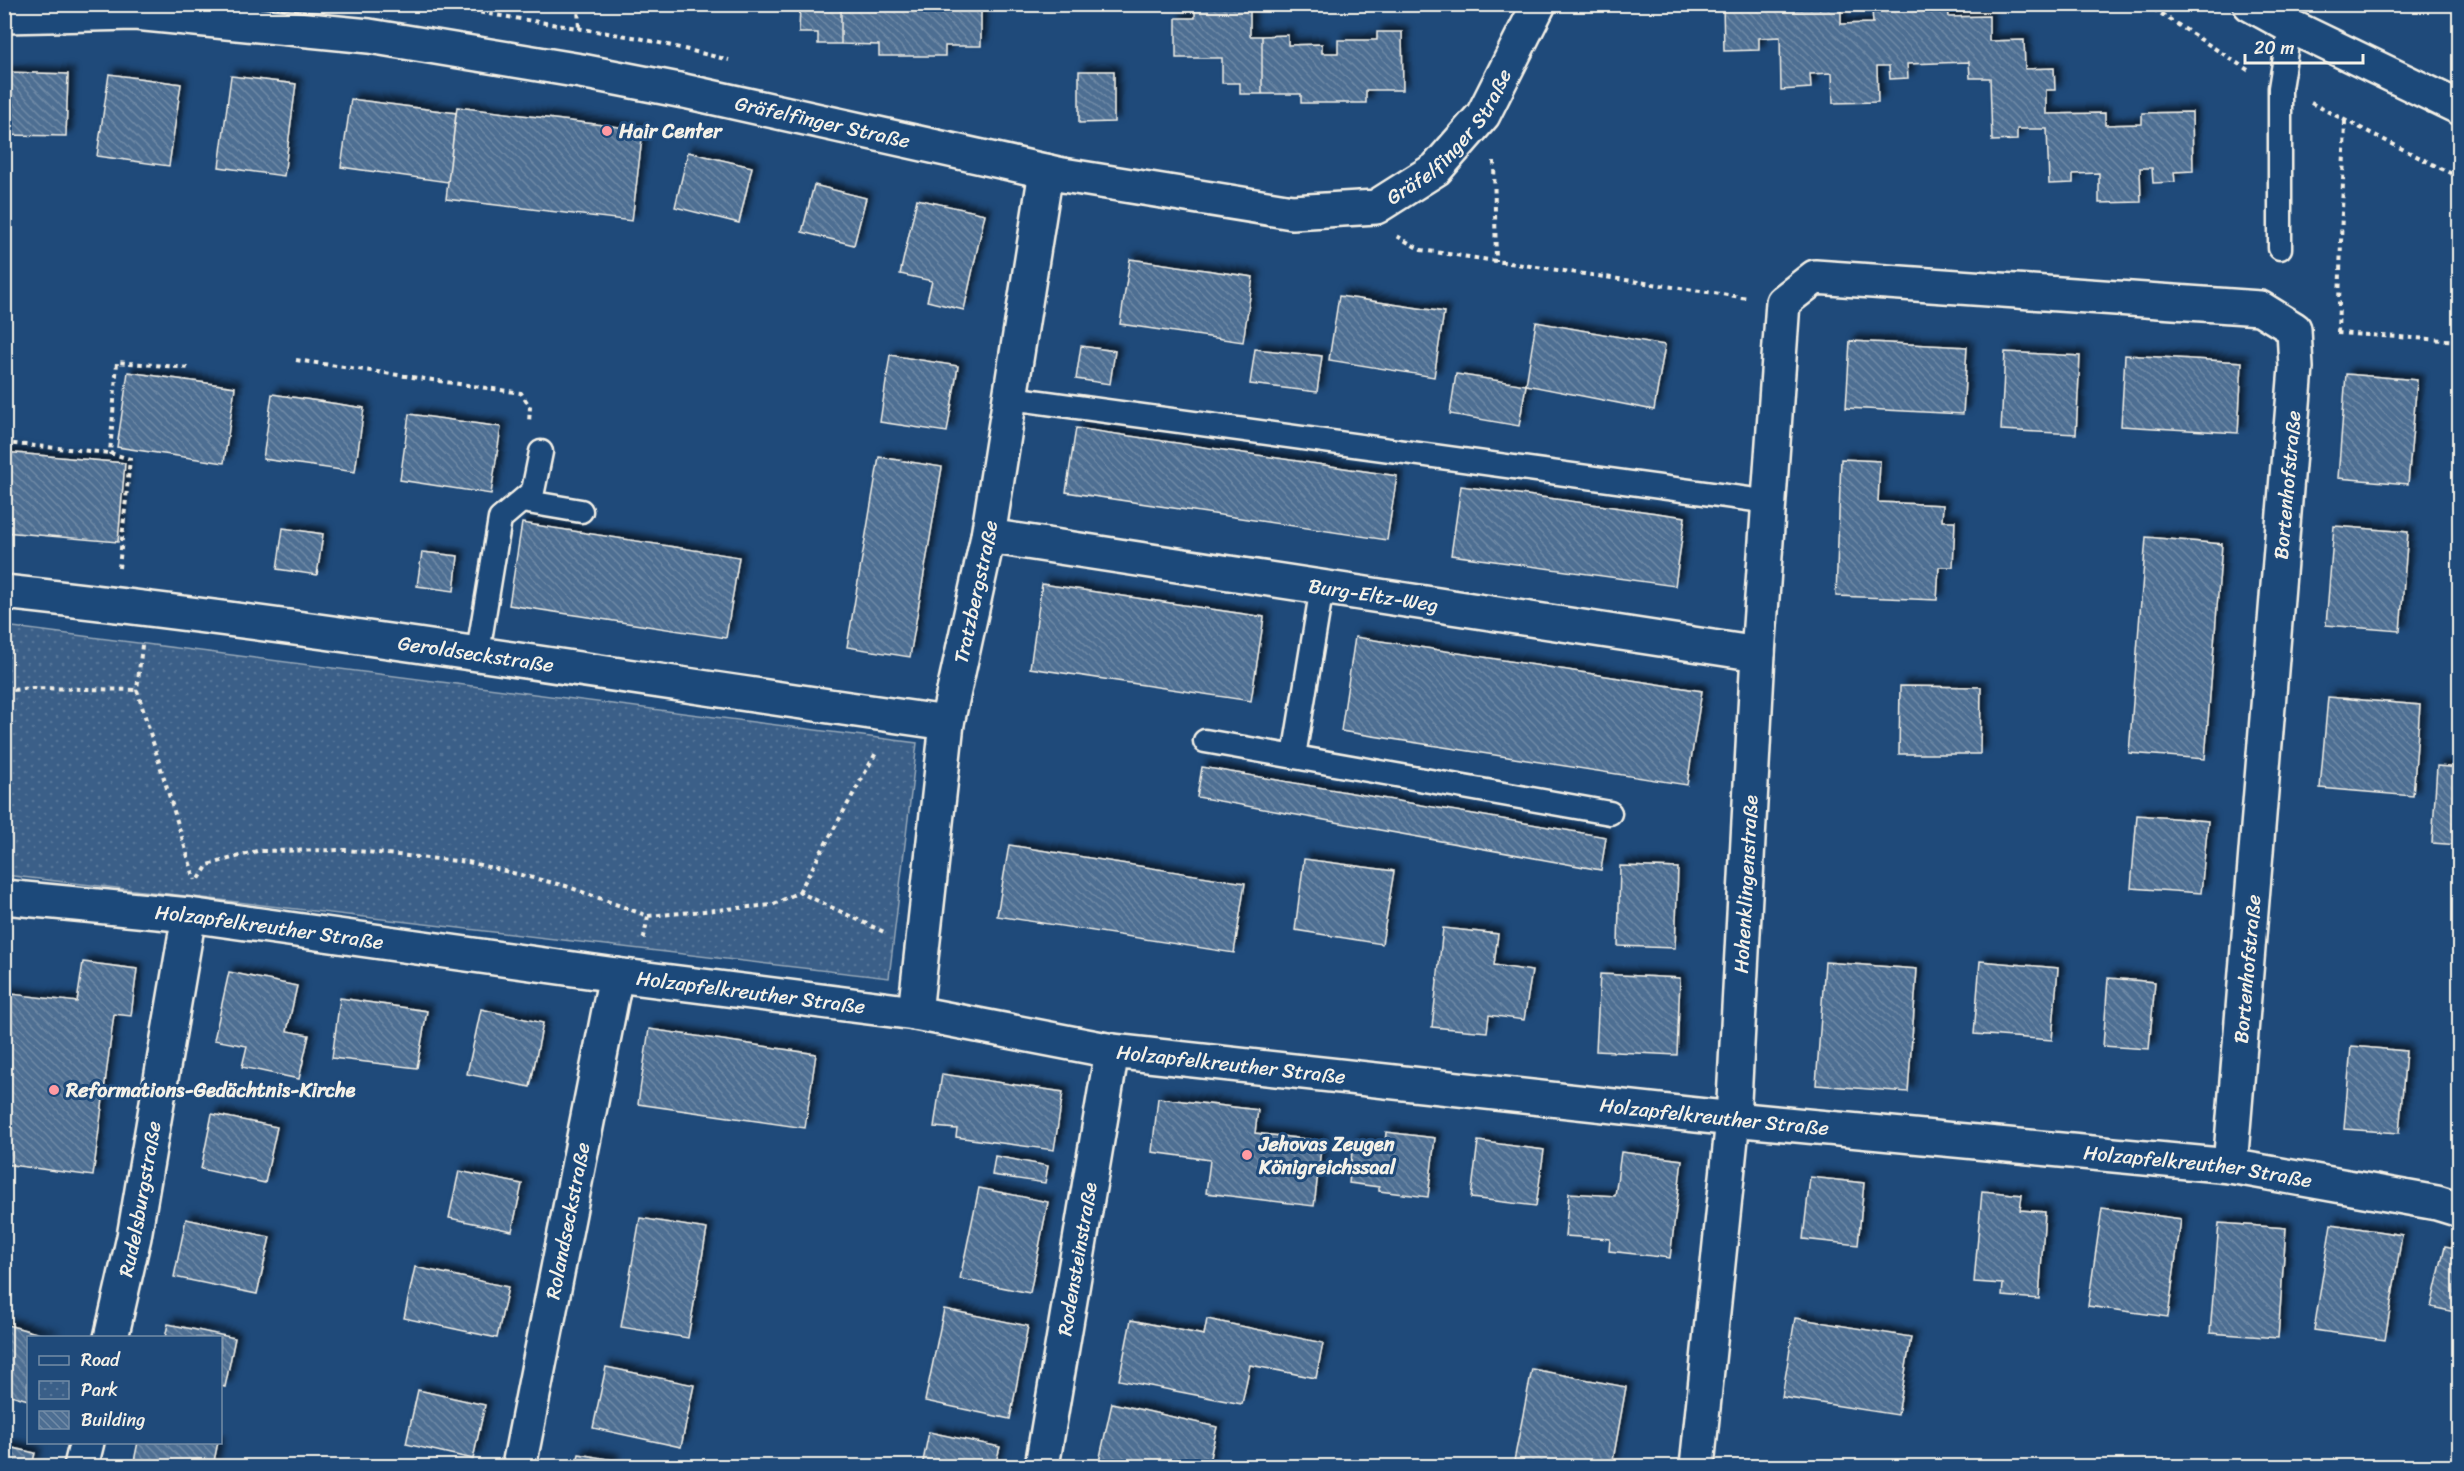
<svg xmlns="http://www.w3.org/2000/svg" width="2464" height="1471" font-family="Sriracha,sans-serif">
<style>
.park{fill:url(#park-dots);stroke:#97a8b8;stroke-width:1.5}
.building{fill:url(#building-back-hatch);stroke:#f4f1e8;stroke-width:1.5;filter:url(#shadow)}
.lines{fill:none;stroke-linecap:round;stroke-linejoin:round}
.lane-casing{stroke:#f4f1e8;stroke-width:27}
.street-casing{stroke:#f4f1e8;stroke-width:38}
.path{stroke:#f4f1e8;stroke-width:4;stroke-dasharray:4.5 4.5;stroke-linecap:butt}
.lane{stroke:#1f4a7a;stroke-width:22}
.street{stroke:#1f4a7a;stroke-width:33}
.poi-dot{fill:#ff9aa2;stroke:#1f4a7a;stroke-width:2}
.labels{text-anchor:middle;stroke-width:6;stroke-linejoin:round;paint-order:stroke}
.street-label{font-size:20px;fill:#f4f1e8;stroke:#1f4a7a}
.poi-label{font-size:20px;font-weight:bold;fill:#f4f1e8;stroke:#1f4a7a;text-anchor:start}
</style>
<defs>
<pattern id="park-dots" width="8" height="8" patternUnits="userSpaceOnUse" patternTransform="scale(1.5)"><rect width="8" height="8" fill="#3a5f88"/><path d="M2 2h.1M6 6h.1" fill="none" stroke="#577699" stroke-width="1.8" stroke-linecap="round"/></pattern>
<pattern id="building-back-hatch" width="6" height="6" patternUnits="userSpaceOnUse" patternTransform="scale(1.5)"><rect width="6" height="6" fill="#4d6e92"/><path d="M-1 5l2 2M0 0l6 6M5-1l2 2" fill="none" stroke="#708aa6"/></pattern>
<filter id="shadow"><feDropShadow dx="5.5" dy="-5.5" stdDeviation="3" flood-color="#0009"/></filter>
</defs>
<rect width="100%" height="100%" fill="#1f4a7a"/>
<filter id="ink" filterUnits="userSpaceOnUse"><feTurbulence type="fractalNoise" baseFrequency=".0167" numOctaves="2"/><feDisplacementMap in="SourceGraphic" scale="12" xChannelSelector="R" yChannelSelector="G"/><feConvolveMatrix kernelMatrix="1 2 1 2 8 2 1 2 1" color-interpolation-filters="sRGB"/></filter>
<g filter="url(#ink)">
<path class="park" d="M5,626l912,117 -28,235 -884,-103z"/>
<path class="building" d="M753,4h88v40h-23v-11h-19l1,-27z
M841,4h59v3l81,-3v42h-36v10h-66v-11l-38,-1z
M1195,4h55v32h12v58h-22v-11h-18v-25h-46v-40h19z
M1723,4h61v6l57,-2v16l32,-1 -1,-14 76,-2 1,10 40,-1v25l35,-1 1,29 29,-1 1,22h-9v24l59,-1v12l37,-1v-11l50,-1 1,59 -19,1 1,10 -22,1 -1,-15h-12l1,34 -42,1v-30l-26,1v9l-24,1 -2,-55h-30v11l-25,1 -2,-63h-20l-1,-16 -62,2 1,14 -18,1 -1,-13h-12l1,36 -45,1 -1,-30 -22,1 1,14 -30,2 -1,-53 -21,1v12l-35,1z
M1377,32h25l1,58h-37v13h-65v-9h-39v-58l26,-1v10l34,-1v9h16v-13h39z
M1079,71h35v51l-35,1z
M4,72l64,2 -2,62 -62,-1z
M109,74l72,10 -12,82 -72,-10z
M231,76l65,8 -12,92 -65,-9z
M351,99l105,14 -8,69 -107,-15z
M457,107l186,23 -11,91 -186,-22z
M688,152l64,15 -13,56 -64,-16z
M814,185l52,13 -12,47 -52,-13z
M917,199l68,15 -21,96 -37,-9 5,-20 -32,-7z
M1130,259l123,18 -10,65 -123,-18z
M1339,296l105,16 -10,65 -105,-17z
M1536,322l129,23 -11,65 -128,-25z
M1850,341l117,6 -4,67 -117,-6z
M1081,346l34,5 -5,33 -34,-5z
M1255,349l67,7 -5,36 -67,-8z
M2005,352l75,4 -4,78 -75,-4z
M890,355l68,11 -11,66 -67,-10z
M2125,355l117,7 -4,71 -117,-7z
M128,372l107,15 -11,76 -107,-16z
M1456,374l70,11 -7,41 -69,-12z
M2346,374l71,6 -9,104 -70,-6z
M272,394l92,14 -9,64 -92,-13z
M409,414l92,13 -10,67 -91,-14z
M1076,428l321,48 -10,64 -321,-48z
M4,452l121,11 -7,79 -114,-10z
M879,457l63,10 -32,190 -63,-10z
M1841,459l39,2 -2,41 65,3 -1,16h13l-2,46h-14l-2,33 -101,-4z
M1461,486l224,31 -10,69 -224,-31z
M522,523l217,34 -13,81 -217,-33z
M2334,526l74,6 -8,99 -74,-6z
M283,528l40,6 -6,41 -40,-6z
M2146,537l76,7 -17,215 -76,-6z
M422,552l36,4 -4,35 -37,-5z
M1042,584l222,33 -13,84 -221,-33z
M1355,637l347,54 -15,94 -346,-54z
M1900,686l81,1 -1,67h-81z
M2328,697l92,8 -7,91 -93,-8z
M2437,766l23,2v77l-28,-2z
M1202,767l404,70 -5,33 -404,-73z
M2137,815l71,6 -7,72 -70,-5z
M1009,845l236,38 -11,70 -237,-37z
M1304,859l90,12 -12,73 -87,-14z
M1620,866l58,2 -3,80 -57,-2z
M1443,928l55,6 -4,31 38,6 -8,49 -35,-5 -2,17 -55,-5z
M1980,961l78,7 -6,72 -78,-6z
M83,962l54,7 -6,47 -17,-2 -21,162 -89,-12v-171l73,9z
M1825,962l92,7 -9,123 -92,-7z
M229,972l68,14 -10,45 22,4 -10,44 -57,-12 5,-21 -33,-6z
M1600,974l80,4 -3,77 -81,-4z
M2108,978l47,4 -6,67 -46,-3z
M340,998l87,13 -10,57 -85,-10z
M481,1009l62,14 -13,64 -63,-13z
M649,1029l167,25 -11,74 -167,-24z
M2351,1046l55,5 -7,82 -55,-4z
M942,1074l121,18 -9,58 -98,-13 1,-8 -23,-2z
M1158,1098l100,12 -3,23 67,8 -8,65 -108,-13 4,-33 -58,-8z
M212,1114l65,13 -12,56 -64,-14z
M1386,1132l49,6 -7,59 -49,-6v-4l-30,-4 4,-42 32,4z
M1478,1141l66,9 -8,56 -65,-8z
M1621,1152l61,8 -12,98 -61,-7 1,-12 -45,-3 4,-43 46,3z
M995,1156l53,10 -3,17 -53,-8z
M459,1171l63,13 -10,47 -63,-13z
M1810,1177l54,6 -6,62 -55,-6z
M979,1188l69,14 -18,91 -70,-14z
M1982,1191l40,4 -2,15 25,2 -6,87 -37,-3 1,-12 -29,-2z
M2102,1208l79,11 -13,98 -80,-11z
M640,1218l67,11 -19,109 -67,-11z
M186,1219l84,18 -13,57 -83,-17z
M2219,1223l67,5 -8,110 -68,-5z
M2331,1224l71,11 -17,105 -71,-10z
M2445,1246l15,3v64l-29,-6z
M415,1267l93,20 -11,51 -93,-20z
M944,1309l84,17 -18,93 -85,-18z
M1795,1318l116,19 -13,78 -116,-18z
M1207,1319l116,24 -7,35 -66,-13 -8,39 -123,-24 12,-60 73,15z
M4,1324l50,14h-26v62l-24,-7z
M168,1324l67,14 -10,49 -5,-1v-48h-55z
M606,1367l88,18 -13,62 -88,-19z
M1532,1369l94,18 -14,79h-67l-31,-5z
M418,1390l67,15 -12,54 -67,-15z
M1112,1403l105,24 -9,39h-110z
M929,1432l71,15 -5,19h-73z
M138,1442h80l-5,24h-80z
M4,1446l31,7 -3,13h-28z
M579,1454l34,6 -1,6h-36z"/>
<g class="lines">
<defs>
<path id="lane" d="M2280,248v-160l10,-62
M1011,398l759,104
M522,501l59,10
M478,652l22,-133 33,-28 8,-39
M1205,741l405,72
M1294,756l28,-169"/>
<g id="street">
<path d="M2250,4l40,22 170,82"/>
<path id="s1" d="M4,16l131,-3 234,23 212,35 103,20 379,84 229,37 84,-5 60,-38 47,-54 56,-111"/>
<path id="s2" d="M988,536l770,118"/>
<path id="s3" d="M4,592c316,34 629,87 943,131"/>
<path id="s4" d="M4,897l185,18 427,60 299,38 197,38 621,68 497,47 207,37 23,7"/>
<path id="s5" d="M915,1013l32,-290 41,-187 58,-365"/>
<path id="s6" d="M111,1338l23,-101 55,-322"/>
<path d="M81,1466l6,-24"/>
<path id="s7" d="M519,1466l97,-491"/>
<path id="s8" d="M1042,1466l70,-415"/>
<path id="s9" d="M1697,1466l36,-347 25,-465 25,-352 32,-25 445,31 34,21 2,39 -66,798"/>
</g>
</defs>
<use href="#lane" class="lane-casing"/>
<use href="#street" class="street-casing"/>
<path class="path" d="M427,4l212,34 90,22
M578,4l1,27
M2146,4l105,68
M2311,103l149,75
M1494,161l2,101
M1397,236l24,14 327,48
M2337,333l123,8
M2338,333l7,-212
M296,360l225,33 9,14 -1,16
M4,443l106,10
M119,568l11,-109 -20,-6 7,-91 73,6
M142,645l-5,45 58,190
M4,691l28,-3 105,2
M199,879l9,-14 49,-14 90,-1 121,12 98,24 82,30 -5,26
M799,892l78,-141
M648,916l124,-11 27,-13 87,41"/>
<use href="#lane" class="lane"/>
<use href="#street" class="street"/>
</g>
</g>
<g class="poi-dot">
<circle cx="607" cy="131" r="6"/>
<circle cx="54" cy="1090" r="6"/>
<circle cx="1247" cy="1155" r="6"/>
</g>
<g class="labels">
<g class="street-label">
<text dy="7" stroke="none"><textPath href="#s1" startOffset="828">Gräfelfinger Straße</textPath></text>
<text dy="7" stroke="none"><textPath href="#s1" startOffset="1494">Gräfelfinger Straße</textPath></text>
<text transform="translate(2287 485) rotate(-85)" y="7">Bortenhofstraße</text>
<text dy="7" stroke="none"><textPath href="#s5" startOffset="426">Tratzbergstraße</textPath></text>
<text dy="7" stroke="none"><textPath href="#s2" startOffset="390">Burg-Eltz-Weg</textPath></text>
<text dy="7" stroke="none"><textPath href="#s3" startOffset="476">Geroldseckstraße</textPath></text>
<text dy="7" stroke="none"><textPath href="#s9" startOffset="584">Hohenklingenstraße</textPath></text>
<text dy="7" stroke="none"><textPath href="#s4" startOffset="267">Holzapfelkreuther Straße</textPath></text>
<text transform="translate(2247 969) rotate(-85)" y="7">Bortenhofstraße</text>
<text dy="7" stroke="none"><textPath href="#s4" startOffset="753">Holzapfelkreuther Straße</textPath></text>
<text dy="7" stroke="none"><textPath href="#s4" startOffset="1239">Holzapfelkreuther Straße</textPath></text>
<text dy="7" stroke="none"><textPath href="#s4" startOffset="1725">Holzapfelkreuther Straße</textPath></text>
<text dy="7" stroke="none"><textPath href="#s4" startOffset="2211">Holzapfelkreuther Straße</textPath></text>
<text dy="7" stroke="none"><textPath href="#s6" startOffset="142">Rudelsburgstraße</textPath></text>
<text dy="7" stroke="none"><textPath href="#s7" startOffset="250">Rolandseckstraße</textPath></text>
<text dy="7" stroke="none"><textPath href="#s8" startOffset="210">Rodensteinstraße</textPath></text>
</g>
<g class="poi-label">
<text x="619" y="138">Hair Center</text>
<text x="66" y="1097">Reformations-Gedächtnis-Kirche</text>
<text x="1259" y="1151">Jehovas Zeugen<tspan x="1259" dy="23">Königreichssaal</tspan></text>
</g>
</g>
<rect width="2464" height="1471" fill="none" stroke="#1f4a7a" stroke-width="24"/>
<rect x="12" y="12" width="2440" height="1447" fill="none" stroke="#f4f1e8" stroke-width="2" filter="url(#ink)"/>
<rect x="27" y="1336" width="195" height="108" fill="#1f4a7a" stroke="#748da6" stroke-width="1.5"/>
<rect x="39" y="1356" width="30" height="9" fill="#1f4a7a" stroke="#748da6" stroke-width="1.5"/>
<text x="81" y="1366" font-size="18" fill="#f4f1e8">Road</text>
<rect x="39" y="1381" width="30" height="18" fill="url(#park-dots)" stroke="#748da6" stroke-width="1.5"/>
<text x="81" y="1396" font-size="18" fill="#f4f1e8">Park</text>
<rect x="39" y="1411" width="30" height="18" fill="url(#building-back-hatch)" stroke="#748da6" stroke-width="1.5"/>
<text x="81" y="1426" font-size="18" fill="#f4f1e8">Building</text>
<path d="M2245 54v9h118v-9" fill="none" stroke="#f4f1e8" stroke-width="3"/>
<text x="2254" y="54" font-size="18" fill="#f4f1e8" stroke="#1f4a7a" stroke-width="4.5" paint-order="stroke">20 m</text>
</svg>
